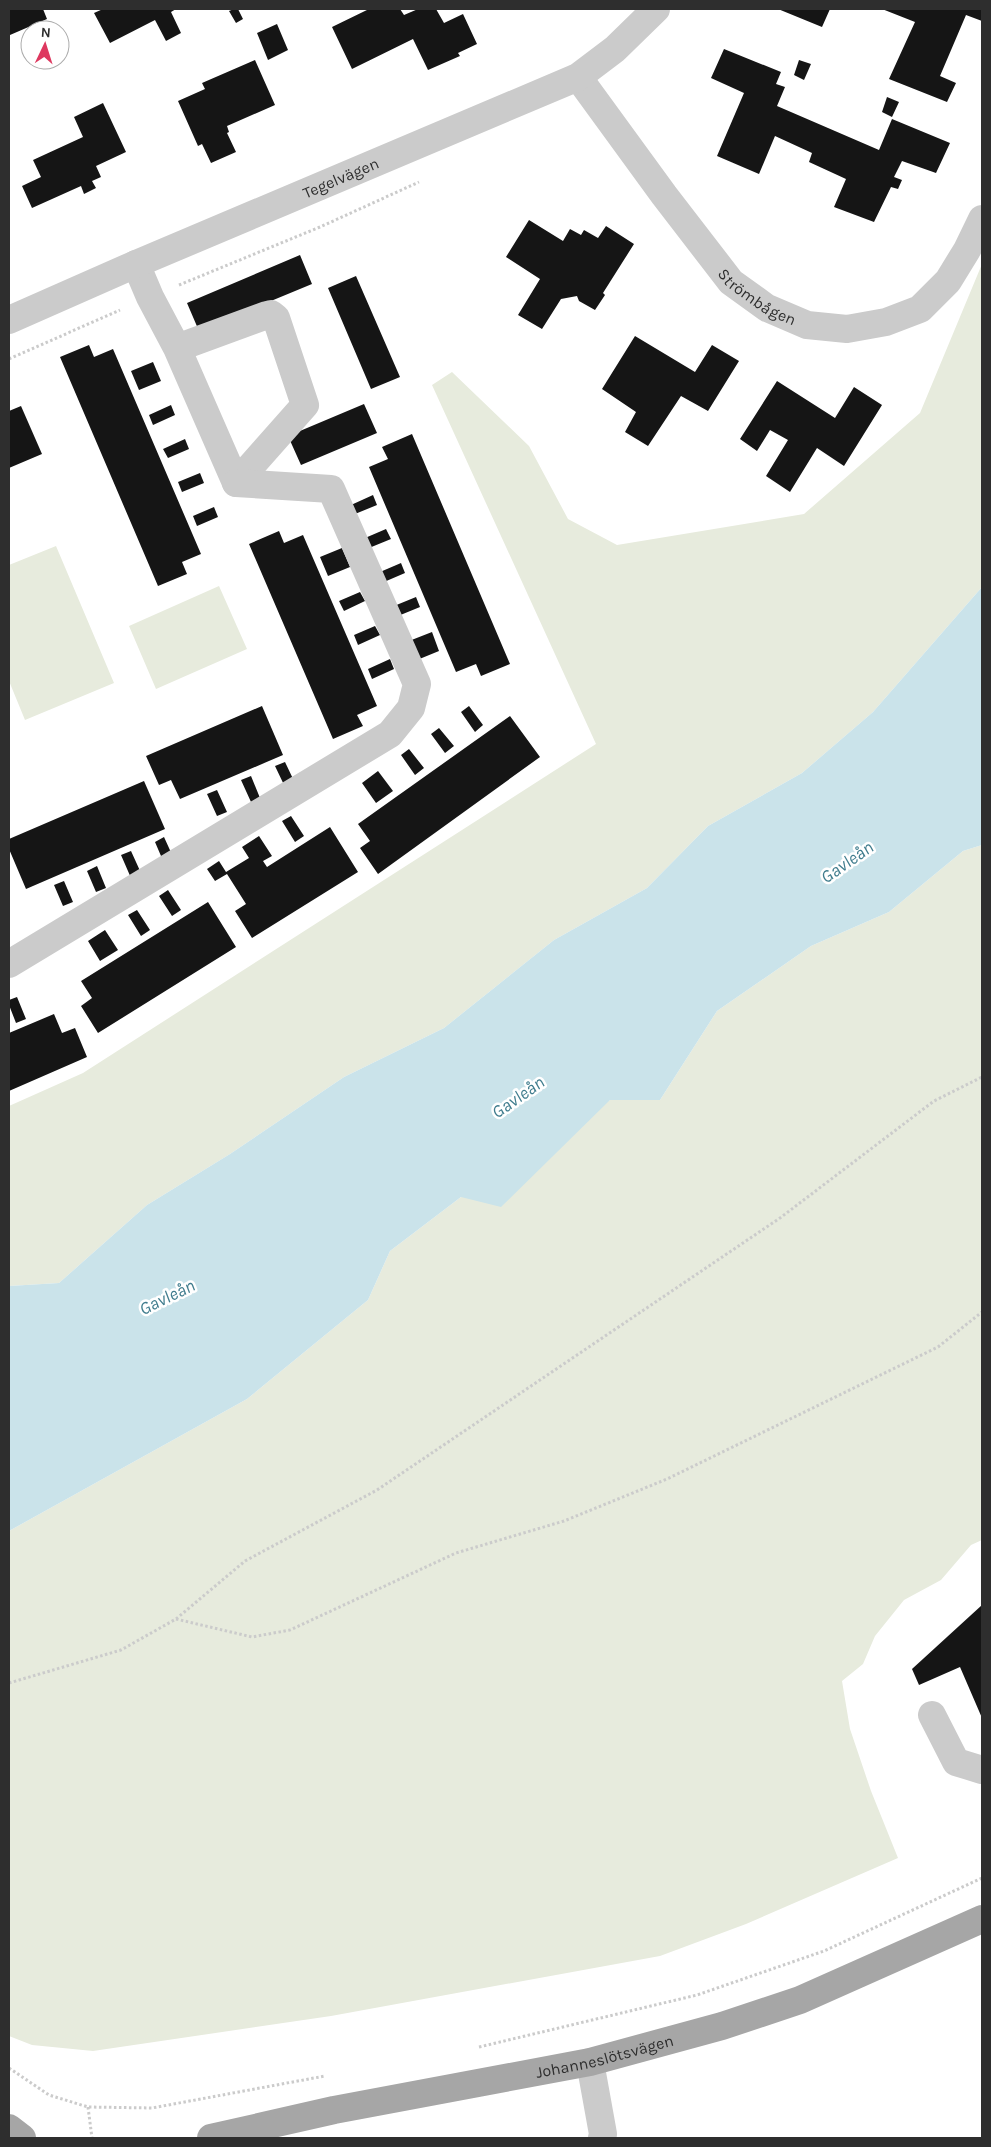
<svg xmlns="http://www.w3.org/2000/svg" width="991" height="2147" font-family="Karla,sans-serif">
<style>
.green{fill:#e7ebdd}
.water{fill:#cae3ea}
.building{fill:#151515}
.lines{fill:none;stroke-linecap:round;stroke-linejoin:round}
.path{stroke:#cbcbcb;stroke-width:3;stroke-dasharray:2.5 2.5;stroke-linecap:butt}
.minor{stroke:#cbcbcb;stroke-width:28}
.major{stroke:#a6a6a6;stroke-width:28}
.labels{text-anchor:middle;stroke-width:5;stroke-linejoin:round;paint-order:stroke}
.street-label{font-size:16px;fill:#2e2e2e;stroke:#fff}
.water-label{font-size:18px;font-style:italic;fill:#3f7c8d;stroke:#fff}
</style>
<rect width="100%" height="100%" fill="#fff"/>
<path class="green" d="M982,264v323l-109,125 -71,61 -94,53 -61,62 -93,52 -110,88 -100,49 -114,77 -83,51 -88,78 -50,3v-180l74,-33 513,-329 -164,-359 20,-13 77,74 39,73 49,26 187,-31 116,-101z
M56,546l58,137 -89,37 -16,-39v-116z
M219,586l28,63 -91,40 -27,-63z
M982,845v695l-11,5 -30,35 -37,20 -29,36 -12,28 -21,17 8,48 21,62 27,67 -152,66 -86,32 -329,60 -238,35 -61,-6 -23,-9v-505l238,-132 121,-99 22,-49 71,-54 149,-97h50l57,-89 94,-65 78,-34 74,-61z"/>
<path class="water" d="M982,587v258l-19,6 -74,61 -78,34 -94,65 -57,89h-50l-109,107 -40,-10 -71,54 -22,49 -121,99 -238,132v-245l50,-3 88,-78 83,-51 114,-77 100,-49 110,-88 93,-52 61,-62 94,-53 71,-61z"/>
<path class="building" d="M9,9h34l4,10 -37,16z
M103,9h73l-5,3 10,21 -15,8 -11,-21 -45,23 -16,-30z
M234,9h4l5,10 -7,4 -7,-12z
M369,9h31l4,6 14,-6h18l8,14 19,-9 14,30 -19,9 2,3 -32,14 -15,-31 -61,30 -20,-42z
M778,9h52l-8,18z
M882,9h100v12l-16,-6 -26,61 16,7 -9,19 -58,-23 26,-57z
M277,24l11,26 -20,10 -11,-27z
M724,49l57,23 -5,12 9,3 -8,19 102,44 13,-31 58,24 -14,30 -34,-12 -8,16 8,3 -4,9 -7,-2 -17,35 -40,-15 12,-28 -37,-17 3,-9 -37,-17 -16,38 -42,-18 27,-63 -33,-15z
M255,60l20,45 -48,21 2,6 -2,1 9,19 -25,11 -9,-19 -4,2 -20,-45 27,-12 -3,-6z
M799,60l12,4 -7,16 -10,-5z
M887,97l12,5 -7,15 -10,-5z
M103,103l23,49 -30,14 5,11 -9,4 4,7 -12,6 -3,-8 -49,22 -10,-22 19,-9 -8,-17 50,-23 -9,-20z
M529,220l34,21 7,-12 11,6 3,-5 14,8 8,-12 28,18 -31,49 2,2 -10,15 -16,-9 -2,-5 -16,3 -19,30 -24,-14 22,-36 -34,-22z
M300,255l12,29 -113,47 -12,-28z
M356,276l44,101 -29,12 -43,-101z
M635,336l60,36 17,-27 27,16 -31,50 -27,-15 -33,50 -23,-14 11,-20 -34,-23z
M89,345l5,12 19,-8 88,205 -19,8 5,12 -29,12 -98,-229z
M153,362l8,19 -22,9 -8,-19z
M777,381l58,37 19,-31 28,18 -38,61 -27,-18 -27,44 -24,-16 22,-36 -18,-10 -13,21 -17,-12z
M364,404l13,29 -76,32 -13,-29z
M171,405l4,10 -22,10 -4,-10z
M21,406l21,48 -33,14v-57z
M412,434l98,230 -29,12 -5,-12 -20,8 -87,-205 19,-8 -6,-12z
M185,439l4,10 -21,9 -5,-9z
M200,473l4,10 -22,9 -4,-10z
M373,495l4,10 -22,9 -4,-9z
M214,507l4,10 -21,9 -4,-10z
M386,529l5,10 -22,9 -4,-10z
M279,531l5,12 19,-8 74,171 -20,9 6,11 -30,13 -84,-195z
M342,548l8,19 -22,9 -8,-19z
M401,563l4,10 -21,9 -4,-10z
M360,592l5,9 -21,10 -5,-10z
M416,597l4,10 -22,9 -4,-10z
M375,626l5,9 -22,10 -4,-10z
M432,632l7,19 -22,9 -8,-19z
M390,659l4,10 -22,10 -4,-10z
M262,706l21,49 -103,44 -9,-19 -12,5 -13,-29z
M469,706l14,19 -8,7 -14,-20z
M510,716l30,41 -162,117 -18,-26 10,-7 -12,-17z
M439,728l15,18 -9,7 -14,-19z
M409,749l15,19 -9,7 -14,-20z
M285,762l10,21 -10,4 -10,-21z
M378,771l15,20 -17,12 -14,-20z
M251,776l9,22 -9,4 -10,-22z
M144,781l21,48 -139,60 -17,-40v-10z
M217,790l10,22 -10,4 -10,-22z
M291,816l13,20 -9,6 -13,-21z
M330,827l28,45 -106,66 -17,-27 11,-7 -19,-30 -12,7 -8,-12 12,-8 7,11 23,-14 -7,-11 17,-11 13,20 -9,5 4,6z
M164,837l10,22 -10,4 -9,-21z
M131,851l10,22 -10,5 -10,-23z
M97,866l9,22 -10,4 -9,-21z
M64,881l9,21 -10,4 -9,-21z
M168,890l13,20 -9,6 -13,-20z
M208,902l28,45 -138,86 -17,-27 11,-8 -11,-17z
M137,910l13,20 -9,6 -13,-21z
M105,930l13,20 -18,11 -12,-20z
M17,997l9,22 -10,4 -7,-18v-5z
M54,1014l8,19 13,-5 12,29 -78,34v-58z
M982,1605v113l-22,-51 -41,18 -7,-16z"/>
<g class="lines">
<path class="path" d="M179,285l141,-58 99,-45
M9,359l111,-49
M176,1619l76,18 38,-7 166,-77 108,-32 103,-42 271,-132 44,-35
M9,1683l112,-33 55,-31 69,-58 132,-71 403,-272 154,-117 48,-24
M479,2047l218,-52 127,-44 158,-73
M9,2068l40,27 39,12 64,1 173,-32
M88,2107l4,31"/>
<g class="minor">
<path id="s1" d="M578,77l86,118 67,87 36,26 40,17 40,4 39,-7 34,-13 28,-28 19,-31 15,-31"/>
<path d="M136,264l14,33 27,51 59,135 69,-78 -29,-87 -5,-4 -4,1 -90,33"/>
<path id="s2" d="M9,320l127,-56 442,-187 37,-28 41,-40"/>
<path d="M9,964l381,-230 21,-26 6,-24 -86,-195 -95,-6"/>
<path d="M932,1715l24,47 26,8"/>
<path d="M590,2062l13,72 -1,4"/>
</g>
<g class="major">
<path d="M9,2128l13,10"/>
<path id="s3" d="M211,2138l123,-28 256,-48 132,-36 78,-26 182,-81"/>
</g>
</g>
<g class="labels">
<g class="street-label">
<text dy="6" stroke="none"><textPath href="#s2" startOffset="361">Tegelvägen</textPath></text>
<text dy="6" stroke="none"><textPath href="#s1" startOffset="286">Strömbågen</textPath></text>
<text dy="6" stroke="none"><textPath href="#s3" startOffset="402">Johanneslötsvägen</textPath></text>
</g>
<g class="water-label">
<text transform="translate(847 862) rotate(-35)" y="6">Gavleån</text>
<text transform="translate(518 1097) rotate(-35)" y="6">Gavleån</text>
<text transform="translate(167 1297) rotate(-26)" y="6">Gavleån</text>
</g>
</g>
<rect width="991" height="2147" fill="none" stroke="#2e2e2e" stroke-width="20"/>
<g transform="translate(45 45) rotate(4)"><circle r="24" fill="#ffffff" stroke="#ababab"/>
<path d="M0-4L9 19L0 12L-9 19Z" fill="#de385f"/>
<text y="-8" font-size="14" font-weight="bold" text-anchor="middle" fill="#2e2e2e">N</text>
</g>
</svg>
